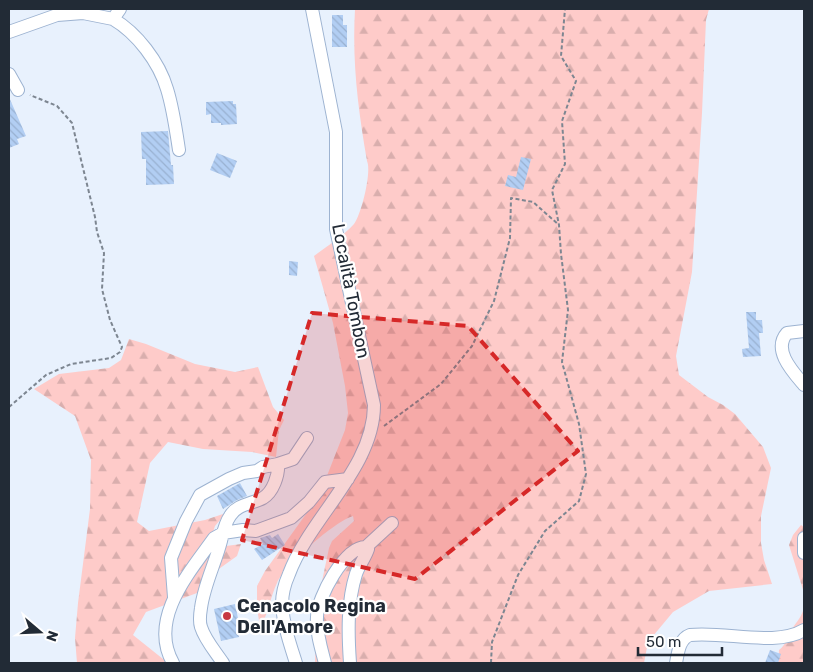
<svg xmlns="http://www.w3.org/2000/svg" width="813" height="672" font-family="Rubik,sans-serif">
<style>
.forest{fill:url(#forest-firs)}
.building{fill:url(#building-back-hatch)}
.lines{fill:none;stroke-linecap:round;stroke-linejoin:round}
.minor-casing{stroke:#9db3d1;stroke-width:14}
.path{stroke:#7d8691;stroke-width:2;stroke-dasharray:4 2.5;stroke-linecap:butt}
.minor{stroke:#fff;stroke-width:12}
.marked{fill:#d62828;fill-opacity:0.2;stroke:#d62828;stroke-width:4;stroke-dasharray:10 6;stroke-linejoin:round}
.poi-dot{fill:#c73841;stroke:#fff;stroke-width:2}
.labels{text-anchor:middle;stroke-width:4.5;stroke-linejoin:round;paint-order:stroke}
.street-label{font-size:18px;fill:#222b36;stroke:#fff}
.poi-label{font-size:18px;font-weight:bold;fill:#222b36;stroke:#fff;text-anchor:start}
</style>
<defs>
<pattern id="forest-firs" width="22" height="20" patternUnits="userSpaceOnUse" patternTransform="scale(1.25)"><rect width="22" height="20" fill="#fecbc9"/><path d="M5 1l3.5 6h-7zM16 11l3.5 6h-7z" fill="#d9aead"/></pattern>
<pattern id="building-back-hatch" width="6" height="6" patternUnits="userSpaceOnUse" patternTransform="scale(1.25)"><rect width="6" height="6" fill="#b2cef3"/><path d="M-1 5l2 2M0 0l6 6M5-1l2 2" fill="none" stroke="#99b1d1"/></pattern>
</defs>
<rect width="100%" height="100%" fill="#e8f1fd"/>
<path class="forest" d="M355,9h354l-3,11 -4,93 -10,159 -16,84 3,19 29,22 15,8 12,9 28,33 8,21 -10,48v27l3,17 8,24 -63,7 -36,21 -25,30 -4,21h-329l2,-58 12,-57 3,-7 22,-20 -1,-5c-19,6 -68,49 -76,67 -7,14 -8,31 -17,43l-3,-17v-23l8,-15 54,-75 26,-66 3,-17 -3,-27 -12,-63 -19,-67c13,-10 29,-20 40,-32 7,-9 18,-52 13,-63 -9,-53 -15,-98 -12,-152z
M129,339l17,5 49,20 40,8 23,-5 15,40 11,13 -5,10 -3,27 -24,-5 -49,-3 -35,-7 -18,21 -13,59 12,9 56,-11 21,-7 -11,13 -6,18 17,2 15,-2 -4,12 -28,20 -12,17 -51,19 -13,23 35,28h-91l-2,-25 3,-35 12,-94 1,-49 -16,-44 -41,-27 25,-15 50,-6 12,-8z
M801,525l3,2v66l-15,-48 4,-10z
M804,607v56h-26l1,-13c8,-6 8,-13 13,-21 5,-8 10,-12 12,-22z"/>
<path class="building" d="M332,15h11v10h4v22h-15z
M9,97l17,39 -9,3 2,5 -10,4z
M233,101v3h3l1,20 -16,1v-2h-10v-9l-5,1v-13z
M168,131l3,34h2l1,19 -28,1v-26h-4l-1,-27z
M217,153l20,8 -7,17 -20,-8z
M521,157l10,2 -8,31 -18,-4 3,-11 8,2z
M289,261l9,1 -1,14 -8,-1z
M746,312h10v8h6l1,13h-4l2,23 -18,1 -1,-8 7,-1z
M240,483l7,13 -10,4 -14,9 -6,-13z
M278,534l7,11 -23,15 -8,-11 9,-5 -3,-6 10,-3 2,3z
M235,604l4,19 -3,1 3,13 -18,4 -7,-32z
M770,650l11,4 -3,9h-13z"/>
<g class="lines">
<defs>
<path id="minor" d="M113,19c24,14 46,43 54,70 6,19 9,41 12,61
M9,32l48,-17 26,-2 30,6 7,-10
M9,74l9,16
M804,331l-17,2c-15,17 6,39 17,52
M278,464l15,-5 14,-21
M804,538v15
M366,547l26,-24
M174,597l-3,-39 15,-37 14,-26 29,-16 14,-6 14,-2 6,-4 15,-3c1,11 -5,28 -15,34 -11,6 -26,6 -33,18 -5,7 -7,17 -9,25 -6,23 -17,44 -20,67 -1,6 -2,13 0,19 4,13 14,24 22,36
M173,663c-25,-44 16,-90 41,-125l9,-5 20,-3 13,1 35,-13 18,-16 16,-20 23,-3
M296,663c-6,-19 -13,-39 -14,-59 0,-11 3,-21 7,-30 21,-57 85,-106 85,-169l-38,-176v-97l-24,-123
M325,663c-4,-15 -9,-31 -8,-46 0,-19 28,-71 49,-70l2,2c-3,9 -9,16 -12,25 -9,28 -8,60 -6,89
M676,663c2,-10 3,-24 14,-28 35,-4 86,12 114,-5"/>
</defs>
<use href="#minor" class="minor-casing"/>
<path class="path" d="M9,407l37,-32 25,-11 40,-6 9,-6 2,-5 -12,-27 -8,-31 2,-36 -7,-21 -2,-15 -23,-94 -15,-17 -27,-11
M384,426l57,-42 31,-38 22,-45 16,-63 1,-40 22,4 26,23
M491,663l1,-21 26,-67 27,-44 34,-30 7,-27 -7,-50 -17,-62 6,-52 -7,-56 -2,-29 -7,-35 13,-26 -3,-43 14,-40 -15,-25 4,-47"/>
<use href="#minor" class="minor"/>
</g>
<path class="marked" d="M312,313l156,13 110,125 -163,128 -173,-39z"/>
<circle class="poi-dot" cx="227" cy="616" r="5"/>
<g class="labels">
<g class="street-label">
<text transform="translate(351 291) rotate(79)" y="6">Località Tombon</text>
</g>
<g class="poi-label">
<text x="237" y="612">Cenacolo Regina<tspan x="237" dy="21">Dell'Amore</tspan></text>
</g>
</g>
<rect width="813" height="672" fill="none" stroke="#222b36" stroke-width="20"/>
<g transform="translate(40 632) rotate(109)" stroke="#ffffff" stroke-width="4" paint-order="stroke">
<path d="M0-4L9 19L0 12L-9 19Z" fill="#222b36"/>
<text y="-8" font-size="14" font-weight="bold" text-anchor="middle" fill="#222b36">N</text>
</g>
<path d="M638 647v8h84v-8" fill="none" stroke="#222b36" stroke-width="2.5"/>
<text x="646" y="647" font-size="15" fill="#222b36" stroke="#ffffff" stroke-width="4" paint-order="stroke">50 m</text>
</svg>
